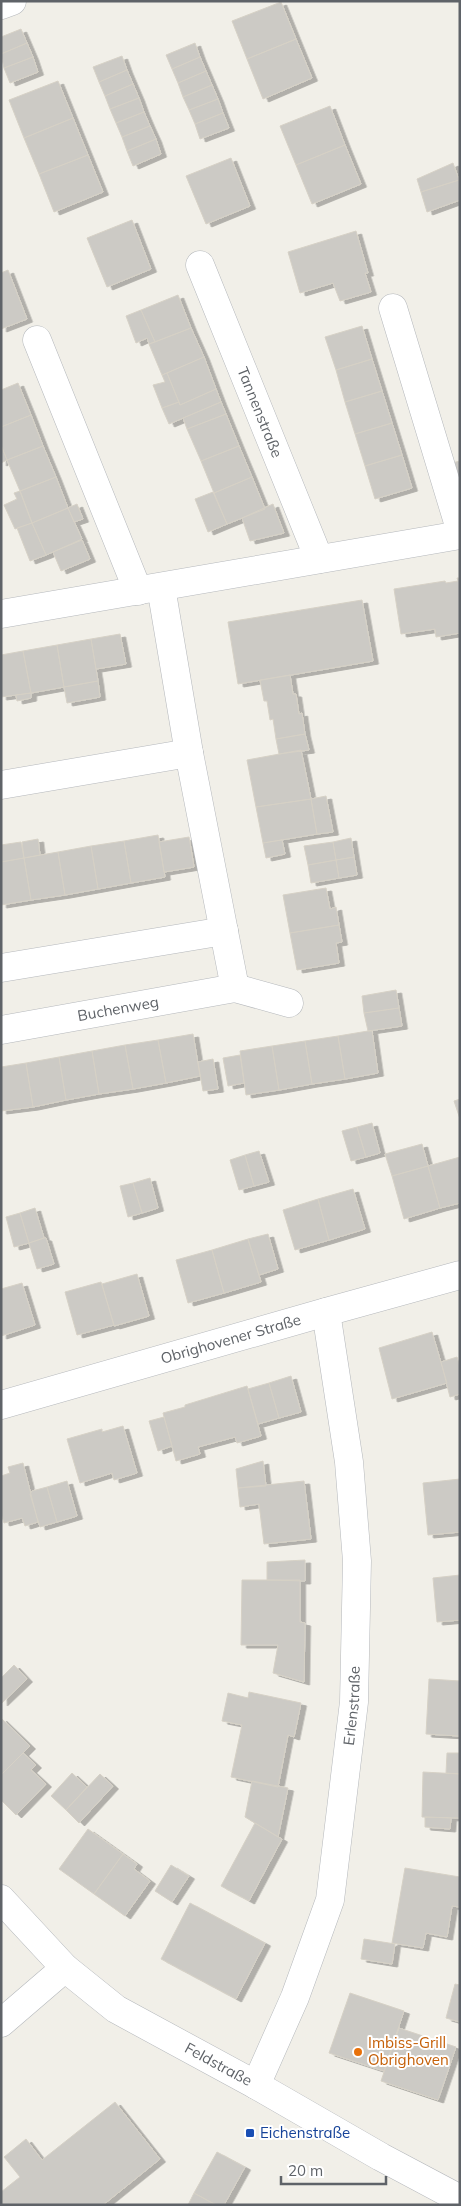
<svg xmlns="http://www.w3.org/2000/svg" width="461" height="2206" font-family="Mulish,sans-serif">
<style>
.building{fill:#cccac5;stroke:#d6d1c6;filter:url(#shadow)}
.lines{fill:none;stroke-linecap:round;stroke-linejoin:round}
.minor-casing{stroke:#b5b8bc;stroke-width:29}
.minor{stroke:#fff;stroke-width:28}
.food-dot{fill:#e8710a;stroke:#fff;stroke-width:2}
.transit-dot{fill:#1a4fb4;stroke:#fff;stroke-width:2}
.labels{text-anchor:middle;stroke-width:4;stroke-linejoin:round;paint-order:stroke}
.street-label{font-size:15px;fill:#5f6368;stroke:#fff}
.food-label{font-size:15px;fill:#c56008;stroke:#fff;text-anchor:start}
.transit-label{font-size:15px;fill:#164399;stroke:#fff;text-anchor:start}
</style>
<defs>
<filter id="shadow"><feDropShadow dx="5.5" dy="3" stdDeviation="0" flood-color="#0004"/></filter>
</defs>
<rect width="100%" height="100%" fill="#f1efe8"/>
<path class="building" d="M281,2l15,37 -49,20 -15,-38z
M21,29l6,14 -26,11v-17z
M296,39l16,39 -49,21 -16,-40z
M27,43l6,14 -29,11 -3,-14z
M195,43l5,14 -28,12 -6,-14z
M122,56l5,14 -28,12 -6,-15z
M33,57l5,15 -28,11 -6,-15z
M200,57l6,14 -28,12 -6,-14z
M127,70l6,14 -28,12 -6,-14z
M206,71l6,14 -29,12 -5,-14z
M58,81l15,37 -49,20 -15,-38z
M133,84l6,14 -29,11 -5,-13z
M212,85l6,14 -29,11 -6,-13z
M139,98l5,14 -28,11 -6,-14z
M218,99l5,14 -28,11 -6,-14z
M330,106l15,39 -49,20 -16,-39z
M144,112l6,14 -28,11 -6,-14z
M223,113l6,15 -29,11 -5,-15z
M73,118l15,37 -49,19 -15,-36z
M150,126l6,13 -29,12 -5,-14z
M156,139l5,15 -28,12 -6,-15z
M345,145l16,39 -49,20 -16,-39z
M88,155l15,37 -49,20 -15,-38z
M231,158l19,48 -44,18 -20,-48z
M453,163l6,17 -38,12 -4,-13z
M459,180l1,20 -33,12 -6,-20z
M132,220l19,49 -44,18 -20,-49z
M356,231l12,42h-3l6,19 -31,9 -7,-18 -33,10 -12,-41z
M8,270l19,49 -26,10v-56z
M178,295l13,33 -36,14 -14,-32z
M141,310l14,32 -6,2 -2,-6 -11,5 -10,-27z
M362,326l10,33 -36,11 -11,-33z
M191,328l13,29 -42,18 -13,-31z
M204,357l12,32 -36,16 -13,-32z
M372,359l10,32 -37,11 -9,-32z
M167,373l12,29 -17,6 -9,-23 12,-3 -3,-7z
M18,383l13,32 -30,12v-37z
M216,389l5,13 -52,22 -7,-16 17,-6 1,3z
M382,391l10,32 -37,11 -10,-32z
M221,402l5,12 -39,15 -4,-11z
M226,414l13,32 -38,15 -14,-32z
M31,415l12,31 -36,14 -6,-15v-18z
M392,423l10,32 -37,11 -10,-32z
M1,445l6,15 -6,3z
M43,446l13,31 -36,14 -13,-31z
M239,446l13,31 -38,16 -13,-32z
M402,455l10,33 -37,11 -10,-33z
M460,461v34l-12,-31z
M56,477l12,31 -36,15 -12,-32z
M252,477l13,32 -38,15 -13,-31z
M20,491l12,32 -17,6 -11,-24 13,-6 -3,-6z
M213,492l14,32 -19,8 -13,-33z
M77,504l6,15 -9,3 -6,-14z
M273,504l11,29 -34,8 -8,-23z
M68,508l14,31 -36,16 -14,-32z
M32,523l14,32 -16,6 -13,-33z
M82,540l8,19 -29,12 -8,-19z
M457,578h2l1,6v49l-24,4 -1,-8 -34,5 -7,-45 51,-8 1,2 12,-2z
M362,600l11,61 -135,23 -10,-62z
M120,634l6,30 -30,5 -5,-30z
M91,639l7,42 -34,6 -7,-42z
M57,645l7,42 -33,6 -8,-42z
M23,651l8,42 -30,4v-42z
M290,675l3,19h3l3,20 3,-1 3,21 -29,5 -3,-20 -3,1 -3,-19h-3l-4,-21z
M98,681l2,16 -33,6 -3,-16z
M31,693v5l-14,3 -1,-6z
M305,734l4,16 -30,4 -3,-15z
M301,750l10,49 -55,8 -9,-47z
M326,796l7,36 -16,2 -6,-35z
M311,799l6,35 -54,9 -7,-36z
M158,835l7,42 -34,6 -7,-42z
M189,837l5,30 -30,5 -5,-30z
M351,838l3,19 -18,3 -3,-18z
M38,839l2,16 -16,3 -2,-16z
M282,840l3,14 -19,4 -3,-15z
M124,841l7,42 -33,6 -7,-43z
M21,842l3,16 -23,4v-17z
M333,842l3,18 -28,5 -4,-19z
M91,846l7,43 -33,6 -7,-43z
M58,852l7,43 -34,5 -7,-42z
M354,857l3,18 -18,3 -3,-18z
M24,858l7,42 -30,5v-43z
M336,860l3,18 -28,5 -3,-18z
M326,888l4,21 6,-2 3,18 -49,8 -7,-38z
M339,925l3,17 -6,1 3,20 -42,7 -7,-37z
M396,990l3,18 -35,5 -2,-17z
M399,1008l3,18 -34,5 -4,-18z
M368,1031h4l6,42 -33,6 -7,-43z
M193,1034l7,42 -34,7 -8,-43z
M338,1036l7,43 -33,5 -7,-43z
M158,1040l8,43 -33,6 -8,-44z
M305,1041l7,43 -33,6 -7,-44z
M125,1045l8,44 -34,5 -7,-43z
M272,1046l7,44 -33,5 -6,-44z
M92,1051l7,43 -33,6 -7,-43z
M240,1055l4,28 -16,3 -5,-28z
M59,1057l7,43 -33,7 -7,-44z
M213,1059l5,30 -15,2 -5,-29z
M26,1063l7,44 -32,4v-44z
M460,1099v20l-6,-18z
M372,1123l8,30 -14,4 -9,-30z
M357,1127l9,30 -15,4 -9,-30z
M422,1144l6,22 -36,10 -7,-22z
M259,1151l10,31 -15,4 -9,-31z
M245,1155l9,31 -15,4 -9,-30z
M460,1157v46l-20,5 -12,-42z
M428,1166l12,42 -36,11 -12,-43z
M150,1178l8,30 -16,5 -9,-30z
M133,1183l9,30 -14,4 -8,-31z
M353,1189l12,40 -36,11 -11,-41z
M318,1199l11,41 -34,10 -12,-40z
M35,1208l9,30 -15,5 -9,-30z
M20,1213l9,30 -15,4 -8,-30z
M268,1234l10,35 -19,6 -11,-36z
M44,1238h2l8,26 -17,5 -8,-26z
M248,1239l13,43 -37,11 -12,-43z
M212,1250l12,43 -36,10 -12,-43z
M137,1274l12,42 -35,10 -12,-42z
M101,1282l13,43 -37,10 -12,-43z
M22,1283l13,42 -34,11v-47z
M432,1332l15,51 -55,16 -13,-51z
M457,1357l3,10v27l-10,3 -9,-35z
M291,1376l10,36 -22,6 -10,-35z
M269,1383l10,35 -21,6 -10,-35z
M247,1386l14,50 -24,7 -2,-6 -37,10 2,7 -24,7 -13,-48 22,-6v-2z
M164,1417l8,29 -14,5 -9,-30z
M123,1426l14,47 -23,7 -2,-7 -32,10 -13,-44 35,-10v3z
M263,1461l3,25 -28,2 -2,-19z
M23,1463l15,59 -13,4 -3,-8 -18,5 -3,-10v-37l9,-3 -2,-6z
M460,1479v53l-32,3 -5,-52z
M67,1481l10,35 -20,6 -10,-35z
M304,1481l7,58 -47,5 -5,-40 -19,3 -2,-19z
M47,1487l10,35 -17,5 -10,-33 2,-3z
M305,1560v21l-38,-1v-18z
M460,1575v45l-23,2 -4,-44z
M242,1580h58v42l5,1 -1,59 -31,-9 5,-28h-37z
M14,1665l13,14 -25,24 -1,-25z
M429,1679l31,2v55l-34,-2z
M249,1692l52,11 -7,34 -6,-2 -10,52 -47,-10 11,-52 -20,-4 6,-28 20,5z
M1,1718l29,28 -29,29z
M23,1753l13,12 -5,5 15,14 -30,31 -15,-15v-25z
M447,1753h13v21l-14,-1z
M423,1772l37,2v44l-38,-1z
M72,1773l15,14 -21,23 -15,-14z
M100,1774l13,12 -34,37 -13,-13z
M252,1781l36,7 -10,49 -33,-20z
M425,1817l26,1 -1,11 -25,-2z
M255,1823l27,16 -33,62 -28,-15z
M88,1829l35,25 -29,40 -35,-25z
M123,1854l14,10 -3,5 16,12 -25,35 -31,-22z
M171,1865l18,11 -17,26 -17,-11z
M405,1868l55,9v30l-8,-1 -5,31 -21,-4 -3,15 -31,-5z
M190,1903l75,40 -29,56 -75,-40z
M364,1939l31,5 -3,20 -31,-5z
M455,1984l5,1v37l-14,-4z
M350,1993l54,18 -20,60 -55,-18z
M399,2028l57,19 -18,53 -57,-19z
M115,2102l45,57 -57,46h-102v-13l19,-15 -16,-20 22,-18 16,21z
M217,2152l28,15 -21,38h-8l-22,-12z
M194,2193l22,12h-28z"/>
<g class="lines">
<defs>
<g id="minor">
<path d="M1,5l11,-4"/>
<path id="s1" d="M200,265l119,294"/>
<path d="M393,308l67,221"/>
<path d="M37,340l101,251"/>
<path d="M161,587l28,166 46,235"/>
<path d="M1,614l459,-79"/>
<path d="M1,785l188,-32"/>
<path d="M1,968l223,-37"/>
<path id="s2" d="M1,1030l234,-42 54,15"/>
<path id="s3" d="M1,1405l325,-93 134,-37"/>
<path id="s4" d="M1,1899l64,69 51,41 140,76 125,72 79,42"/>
<path d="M1,2023l64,-55"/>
<path id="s5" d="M256,2085l39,-88 35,-97 24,-198 3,-141 -8,-99 -23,-150"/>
</g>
</defs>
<use href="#minor" class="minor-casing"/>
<use href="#minor" class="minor"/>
</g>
<circle class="food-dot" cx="358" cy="2052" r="5"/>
<rect class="transit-dot" x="245" y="2128" width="10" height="10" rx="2.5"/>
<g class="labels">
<g class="street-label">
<text dy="5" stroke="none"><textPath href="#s1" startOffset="159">Tannenstraße</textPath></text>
<text dy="5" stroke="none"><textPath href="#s2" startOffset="119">Buchenweg</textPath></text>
<text dy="5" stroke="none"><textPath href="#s3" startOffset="239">Obrighovener Straße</textPath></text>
<text dy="5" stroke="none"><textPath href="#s5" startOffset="395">Erlenstraße</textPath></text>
<text dy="5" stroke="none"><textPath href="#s4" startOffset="276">Feldstraße</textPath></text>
</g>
<g class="food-label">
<text x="368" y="2048">Imbiss-Grill<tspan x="368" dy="17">Obrighoven</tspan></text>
</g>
<g class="transit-label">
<text x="260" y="2138">Eichenstraße</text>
</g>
</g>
<rect width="461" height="2206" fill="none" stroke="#5f6368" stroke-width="5"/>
<path d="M281 2176v8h105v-8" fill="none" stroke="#5f6368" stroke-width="2.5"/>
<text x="288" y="2176" font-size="15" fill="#5f6368" stroke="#ffffff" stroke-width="4" paint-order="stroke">20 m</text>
</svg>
